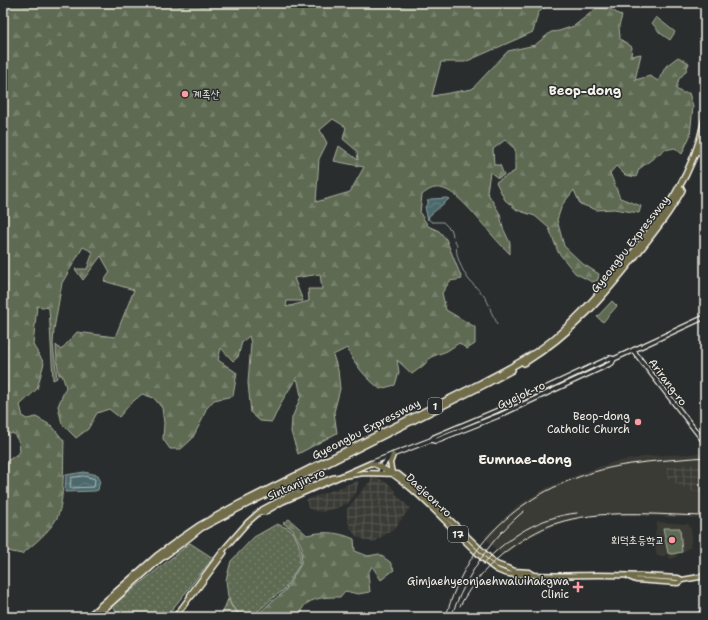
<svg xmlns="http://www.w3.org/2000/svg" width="708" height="620" font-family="'Shantell Sans','Poor Story',sans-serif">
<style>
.built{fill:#3a3a36}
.industrial{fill:url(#industrial-grid)}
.grass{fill:url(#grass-dots);stroke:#a9ae9e}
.forest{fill:url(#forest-firs);stroke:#a9ae9e;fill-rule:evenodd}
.green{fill:#5e6b53;stroke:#a9ae9e}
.water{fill:url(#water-waves);stroke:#8f9f9e}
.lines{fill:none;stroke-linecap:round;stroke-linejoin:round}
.shore{stroke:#b0bbb7;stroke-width:1}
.stream{stroke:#8f9f9e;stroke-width:1}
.secondary-casing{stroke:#f4f1e8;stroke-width:6}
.primary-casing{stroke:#f4f1e8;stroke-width:7}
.highway-casing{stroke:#f4f1e8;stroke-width:8}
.secondary{stroke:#2a2d2e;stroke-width:3.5}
.primary{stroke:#716d4b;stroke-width:4}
.highway{stroke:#716d4b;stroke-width:5}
.rail{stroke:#f4f1e8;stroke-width:1}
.poi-dot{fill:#ff9aa2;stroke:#2a2d2e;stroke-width:1.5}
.labels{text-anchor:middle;stroke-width:3;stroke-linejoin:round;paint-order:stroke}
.shield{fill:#2a2d2e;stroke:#b7b6b0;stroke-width:1}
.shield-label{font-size:10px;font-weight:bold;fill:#f4f1e8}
.poi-label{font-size:11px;fill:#f4f1e8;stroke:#2a2d2e;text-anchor:end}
.street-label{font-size:11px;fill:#f4f1e8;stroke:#2a2d2e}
.quarter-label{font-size:13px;font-weight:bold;fill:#f4f1e8;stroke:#2a2d2e}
</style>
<defs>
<pattern id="industrial-grid" width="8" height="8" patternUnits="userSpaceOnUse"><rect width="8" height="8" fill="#3a3a36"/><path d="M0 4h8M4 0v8" fill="none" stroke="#575753"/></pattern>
<pattern id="grass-dots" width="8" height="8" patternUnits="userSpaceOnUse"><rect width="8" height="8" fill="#5e6b53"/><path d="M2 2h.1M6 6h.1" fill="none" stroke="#76816c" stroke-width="1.8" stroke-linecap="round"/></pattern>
<pattern id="forest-firs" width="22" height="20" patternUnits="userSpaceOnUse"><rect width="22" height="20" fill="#5e6b53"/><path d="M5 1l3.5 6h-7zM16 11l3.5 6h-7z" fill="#76816c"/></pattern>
<pattern id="water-waves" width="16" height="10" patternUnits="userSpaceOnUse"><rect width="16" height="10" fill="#4b696d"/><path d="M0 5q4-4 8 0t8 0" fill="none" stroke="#667f82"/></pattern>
</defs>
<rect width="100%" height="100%" fill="#2a2d2e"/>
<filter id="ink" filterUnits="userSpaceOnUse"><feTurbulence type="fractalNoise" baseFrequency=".025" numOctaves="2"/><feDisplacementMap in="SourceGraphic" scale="8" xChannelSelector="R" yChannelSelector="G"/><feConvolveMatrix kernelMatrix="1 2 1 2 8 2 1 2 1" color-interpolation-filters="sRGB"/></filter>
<g filter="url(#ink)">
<path class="built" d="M705,453v65l-97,-3 -26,3 -25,7 -14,6 -18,9 -23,16 -18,-19 32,-30 30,-19 38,-16 30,-10 35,-6z
M657,522l32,2v3l2,1 1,11 -2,2 2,1 -2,2 1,4h-3l-4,4 -7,2 -1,3 -4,2 -3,-1 -2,-4 -2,2h-8l-3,-15z"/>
<path class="industrial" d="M705,464v29l-11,-1 -26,-12 -2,-13 15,-2z
M371,476l9,3 9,5 7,7 -1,2 15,15 -15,20 -22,15 -16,-6 -7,-9 -3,-11v-8l24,-29z
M357,481h2l-3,12 -8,10 -11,5 -15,4 -10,-2 -4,-2 -2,-8z"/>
<path class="grass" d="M277,524l10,4 6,4 7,15v17l-16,26 -9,6 -23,21 -13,-4 -7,-7 -4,-9 -2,-17 5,-19 23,-24z
M190,543l23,15 -47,59h-45l-9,-11z"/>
<path class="forest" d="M3,3h547l-12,10 -5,19 -68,30h-24l-9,34 40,-7 36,-38 27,-6 16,-13 8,-1 15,-5 23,-18 13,1 12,7 -3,10 1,13 12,8 -1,9 10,-2 -6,26 15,-4 8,5 8,-15 12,-9 11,6 -3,8 -7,8 -3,10 7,4h6l4,13 -3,30 -8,18 -7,-6 -11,2 -25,19 -3,8 -11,-2 -9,-9 -6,7 10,25 21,8 -2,7 -25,-4 -17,1 -17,-6 -6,-14 -12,15 -5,15 7,26 19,18 16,10 -1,6 -6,2 -17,-9 -17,-21 -9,-24 -14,-12 -18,-6 -12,-10 -9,-18 19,-11v-22l-10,-9 -12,9 1,16h6l4,10 -6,3 -8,-6 -3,20 13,22 3,14 7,15v11c-6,-6 -12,-12 -17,-18 -12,-13 -33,-42 -49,-47 -9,-3 -15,0 -22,6l-2,18 8,13 11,5 7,8 16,40 -12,2 -8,12 4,17 29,17v17l-8,5 -8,-6 -12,8 -16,6 -7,8 -12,9 -15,-14 2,12 -4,13 -15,4c-15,-12 -25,-24 -33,-41l-14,7 5,15 2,19 -6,23 3,21 -39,21 -7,-22 1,-14 9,-22 -4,-19 -15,24 -10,21 -12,-1 -9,-8 -3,-30 3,-40 -2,-7 -7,6 -4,15 -5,4 -12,-13 -3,12 19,13 -4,23 -19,4 -8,9 -4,11 -10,19 -11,10h-11l-7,-10 1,-16 -2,-15 -8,-10 -12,-4 -12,10 -11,13 -10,-8 -12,4 -9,16 -12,9 -14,-14 -4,-18 8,-19 -4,-12h-3l-2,-13 -1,-17 5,5 16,-18 38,5 19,-47 -30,-9 6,-9 -9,-16 -18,24 -8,-11h12l6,-17 -10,-5 -21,36 -8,46 -1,15 4,34 -4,2 -4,-72 -12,-2 -4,39 11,18 -7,26 -17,16 3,12 4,2 9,-2 16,9 12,15c-1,20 1,60 -7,77 -8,14 -23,26 -35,36l-19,-4v-79l4,-1 -1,-8 14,-10 -1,-10 -6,-9 -10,3zM333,119l13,8 -3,12 14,12 1,9 -19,-14 -5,15 30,6 -14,25 -34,10 3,-43 8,-16 -7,-13zM320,274l2,15h-14l1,12 -23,6 1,-6h16l-9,-23z
M289,519l18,16c16,-4 32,-3 47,4l1,12 13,5 11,-2 11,8 4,8 -13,10 -9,-14 -4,8 2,18 -12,2 -13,-3 -5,6c-13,0 -28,0 -37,10l-2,10h-46l16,-15 14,-11 16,-27 1,-17 -9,-17 -10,-7z
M228,599c3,10 9,14 18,18h-25z"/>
<path class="green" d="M656,17l19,15 -5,8 -10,-7 -8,-10z
M612,301l5,5 -14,16 -6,-5z
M663,528h17l2,24 -10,2 -4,-1z"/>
<path class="water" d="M447,198l2,1 -20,17 -1,4 -3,-13 2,-3 2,-1 -2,-2 4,-2z
M84,472l14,3 2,5 -2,10 -3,1 -30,1 1,-17z"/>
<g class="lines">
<path class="shore" d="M84,476l11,3 -1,8 -24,1 1,-10z"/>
<path class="stream" d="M428,219l4,3h11l9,9 1,5
M454,240l3,4c-3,10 6,28 12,36 7,8 16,14 20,25
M490,308c1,7 6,10 7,16"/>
<defs>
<path id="secondary" d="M633,350l72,93
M431,440l4,1 63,-25 114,-53 2,-4
M371,463l60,-23 3,-3 62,-26 114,-53 4,1 91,-42
M380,473l2,-7 7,-8
M698,617l7,-9"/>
<path id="primary" d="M392,473l-2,-10 3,-8
M344,476l20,-3 34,1 25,20 73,70 19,7 14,1 4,3
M261,512h4l17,-10 89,-39c33,11 73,58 99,83 9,8 17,18 27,24 13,7 25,4 39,5 21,1 42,0 63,0 27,0 52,1 79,3l4,2
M629,577l7,3 42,3 4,-3 23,-4
M190,597v-2l35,-47 22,-25 16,-14 34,-18 35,-13 6,-1
M175,617l15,-20 2,-1 32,-43"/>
<path id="highway" d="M699,152l6,-17
M524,363c49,-30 81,-68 116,-113 15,-19 30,-38 42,-60
M88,617l69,-61 26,-19 16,-11 36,-20 246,-123c23,-12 49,-25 70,-42 29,-24 53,-53 77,-82 35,-44 66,-84 77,-140
M95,617l65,-58 26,-19 15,-12 36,-19 245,-123 30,-16"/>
</defs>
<use href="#secondary" class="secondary-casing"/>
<use href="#primary" class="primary-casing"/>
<use href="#highway" class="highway-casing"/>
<use href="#secondary" class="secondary"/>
<use href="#primary" class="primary"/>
<use href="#highway" class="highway"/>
<path class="rail" d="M483,564c26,-28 56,-47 94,-51
M460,606c11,-22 29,-42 49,-57 14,-10 29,-19 45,-25 48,-16 101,-9 151,-8
M446,617c21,-81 83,-130 163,-149 31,-7 64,-8 96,-11
M451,617c15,-41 39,-78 73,-106"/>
</g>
</g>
<g class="poi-dot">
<circle cx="185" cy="94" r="4"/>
<circle cx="638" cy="422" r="4"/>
<circle cx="672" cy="540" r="4"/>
<path d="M576 581h4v4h4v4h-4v4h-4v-4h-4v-4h4z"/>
</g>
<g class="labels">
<g class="shield">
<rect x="428" y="398" width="14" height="16" rx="3"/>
<rect x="448" y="526" width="20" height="16" rx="3"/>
</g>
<g class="shield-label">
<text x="435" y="410">1</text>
<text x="458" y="538">17</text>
</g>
<g class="poi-label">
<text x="193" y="98" text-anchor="start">계족산</text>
<text x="630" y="420">Beop-dong<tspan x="630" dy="13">Catholic Church</tspan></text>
<text x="664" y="544">회덕초등학교</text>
<text x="569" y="585">Gimjaehyeonjaehwaluihakgwa<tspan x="569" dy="13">Clinic</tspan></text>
</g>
<g class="street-label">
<text transform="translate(630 244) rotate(-52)" y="4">Gyeongbu Expressway</text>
<text transform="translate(668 382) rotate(53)" y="4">Arirang-ro</text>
<text transform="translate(521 395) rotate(-25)" y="4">Gyejok-ro</text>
<text transform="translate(366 429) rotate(-27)" y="4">Gyeongbu Expressway</text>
<text transform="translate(296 484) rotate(-24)" y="4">Sintanjin-ro</text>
<text transform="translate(429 495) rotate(43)" y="4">Daejeon-ro</text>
</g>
<g class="quarter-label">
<text x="585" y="95">Beop-dong</text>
<text x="525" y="464">Eumnae-dong</text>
</g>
</g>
<rect width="708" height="620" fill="none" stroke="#2a2d2e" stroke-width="16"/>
<rect x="8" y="8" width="692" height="604" fill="none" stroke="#f4f1e8" stroke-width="1.5" filter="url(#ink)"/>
</svg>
